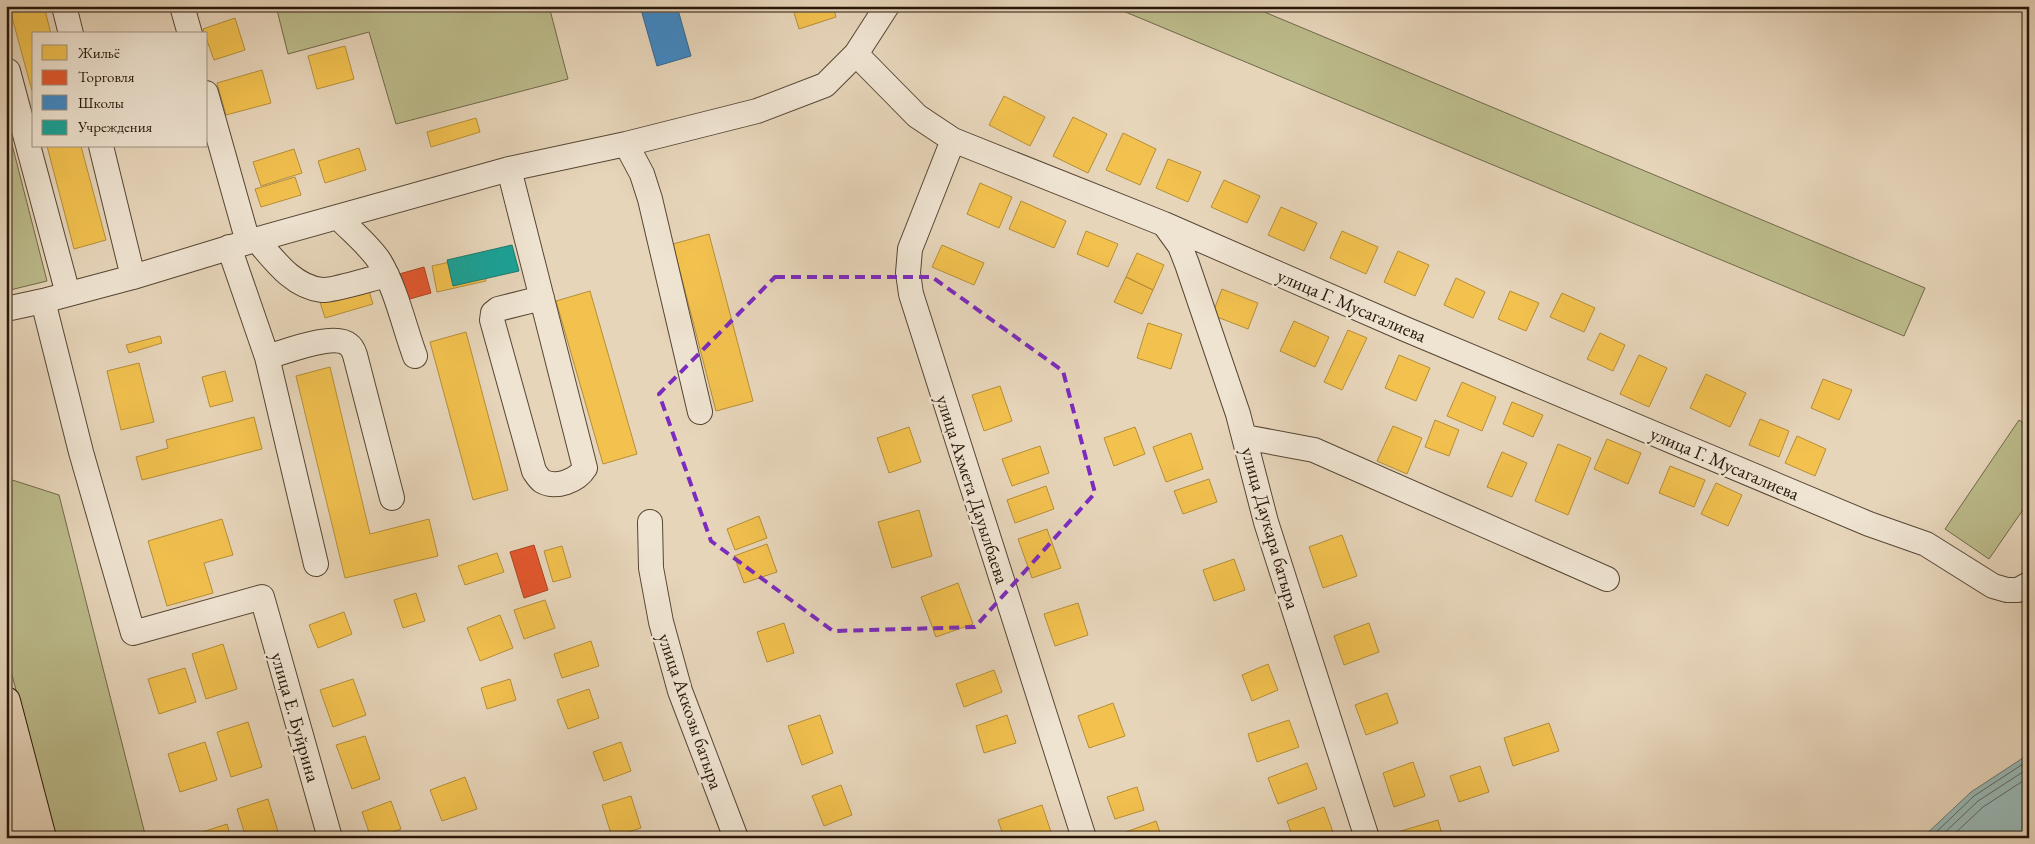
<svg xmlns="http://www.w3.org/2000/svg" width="2035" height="844" font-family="'EB Garamond',serif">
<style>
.green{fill:#bcbb8b;stroke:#71694a}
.water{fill:#98b8b6;stroke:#6a7870}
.homes{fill:#f2c14e;stroke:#b58e39}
.shops{fill:#e4572e;stroke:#ab4423}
.schools{fill:#3f88c5;stroke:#38668c}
.public{fill:#17a398;stroke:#1c796d}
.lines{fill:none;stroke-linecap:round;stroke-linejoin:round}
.shore{stroke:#5f685f;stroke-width:1}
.minor-casing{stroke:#564634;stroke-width:26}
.major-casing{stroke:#261708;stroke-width:30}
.minor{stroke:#efe4d2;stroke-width:24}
.major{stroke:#e7d5ba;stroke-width:28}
.marked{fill:none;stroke:#7b2cbf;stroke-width:4;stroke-dasharray:10 6;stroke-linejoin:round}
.labels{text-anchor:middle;stroke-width:5;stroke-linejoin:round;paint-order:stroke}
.street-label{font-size:19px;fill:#261708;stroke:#efe4d2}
</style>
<rect width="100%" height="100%" fill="#e7d5ba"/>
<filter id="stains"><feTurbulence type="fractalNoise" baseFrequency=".004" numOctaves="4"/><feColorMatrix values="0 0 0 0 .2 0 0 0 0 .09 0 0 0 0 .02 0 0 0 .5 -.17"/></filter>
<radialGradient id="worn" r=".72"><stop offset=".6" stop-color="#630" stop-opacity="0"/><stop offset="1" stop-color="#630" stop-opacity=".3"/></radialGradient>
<path class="green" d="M276,6h273l19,73 -172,45 -27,-92 -81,22z
M1111,6h139l675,282 -21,48z
M6,121l41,160 -41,10z
M2019,420l10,7v74l-40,58 -44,-30z
M6,478l53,17 87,343h-90l-50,-185z"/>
<path class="water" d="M2029,754v84h-107l49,-46z"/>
<path class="homes" d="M22,6h22l7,28h-17v64l-24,-88z
M792,6h41l3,11 -37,12z
M235,18l10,32 -31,10 -11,-31z
M345,46l9,33 -37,10 -9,-33z
M262,70l9,33 -45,12 -9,-32z
M1004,96l41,21 -15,29 -41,-21z
M1073,117l34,17 -19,39 -35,-17z
M476,118l4,14 -49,15 -4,-15z
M1123,133l33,16 -16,36 -34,-15z
M47,146h34l25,94 -32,9z
M359,148l7,22 -41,13 -7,-22z
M294,149l8,24 -41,13 -8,-24z
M1168,159l33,13 -13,30 -32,-14z
M295,177l6,18 -40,12 -6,-18z
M1224,180l36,16 -13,27 -36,-16z
M980,183l32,14 -13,31 -32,-14z
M1021,201l45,20 -12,27 -45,-19z
M1281,207l36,16 -13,28 -36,-16z
M1086,231l32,13 -10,23 -31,-13z
M1342,231l36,16 -12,27 -36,-16z
M709,234l44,167 -37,10 -43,-167z
M942,245l42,18 -10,22 -42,-18z
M1398,251l31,14 -14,31 -31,-14z
M1137,253l27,12 -11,25 -27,-13z
M481,255l5,26 -49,11 -5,-26z
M1126,277l27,13 -11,24 -28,-12z
M1456,278l29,14 -12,26 -29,-13z
M367,284l6,20 -48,14 -6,-19z
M1222,289l36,14 -10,26 -36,-14z
M590,291l47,163 -34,10 -47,-163z
M1510,291l29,12 -13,28 -28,-12z
M1562,293l33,15 -11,24 -34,-15z
M1294,321l35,16 -14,30 -35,-16z
M1148,323l34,11 -11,35 -34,-11z
M1348,330l19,8 -25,52 -18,-8z
M466,332l42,158 -35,10 -43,-158z
M1600,333l25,12 -12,26 -26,-12z
M160,336l2,7 -33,10 -3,-8z
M1399,355l31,13 -14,33 -31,-13z
M1639,355l28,13 -18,39 -29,-13z
M139,363l15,59 -33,8 -14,-59z
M330,367l40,167 59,-15 9,37 -93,22 -49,-202z
M225,371l8,30 -23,6 -8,-30z
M1706,374l40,19 -16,34 -40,-19z
M1823,379l29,11 -13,30 -28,-12z
M1462,382l34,15 -14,34 -35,-15z
M1000,386l12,35 -28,10 -12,-36z
M1512,402l31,13 -10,22 -30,-13z
M254,417l8,32 -120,31 -6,-23 32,-9 -2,-8z
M1760,419l29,12 -10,26 -30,-12z
M1435,420l24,10 -10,26 -24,-9z
M1393,426l29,12 -15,36 -30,-13z
M909,427l12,35 -32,11 -12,-35z
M1135,427l10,27 -31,12 -10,-28z
M1191,433l12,36 -37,13 -13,-35z
M1797,436l29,13 -11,27 -30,-13z
M1607,439l34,14 -13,31 -34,-15z
M1558,444l33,14 -23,57 -33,-14z
M1040,446l9,27 -37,13 -10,-27z
M1502,452l25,11 -15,34 -25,-10z
M1670,466l35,14 -11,27 -35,-14z
M1209,479l8,23 -34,12 -9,-23z
M1716,483l26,12 -14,31 -27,-12z
M1046,486l8,23 -39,14 -8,-23z
M919,510l13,46 -40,12 -14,-46z
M759,516l8,22 -32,12 -8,-21z
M222,519l11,36 -29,8 9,30 -46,13 -19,-65z
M1047,529l14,39 -29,10 -14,-39z
M1342,535l15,41 -34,12 -14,-41z
M767,544l10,28 -33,11 -10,-27z
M562,546l9,31 -18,5 -9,-31z
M497,553l7,19 -39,13 -7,-19z
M1234,559l11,31 -31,11 -11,-31z
M958,583l15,41 -37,13 -15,-40z
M416,593l9,28 -22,7 -9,-28z
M545,600l10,28 -31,11 -10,-29z
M1078,603l10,32 -33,11 -11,-32z
M344,612l8,22 -34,14 -9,-23z
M500,615l13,33 -33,13 -13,-33z
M784,623l10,30 -27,9 -10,-30z
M1369,623l10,29 -35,13 -10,-29z
M591,641l8,25 -37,12 -8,-24z
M223,644l14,45 -31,10 -14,-45z
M1268,664l10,26 -26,11 -10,-26z
M185,668l11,34 -37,12 -11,-35z
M994,670l8,22 -38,15 -8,-23z
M353,679l13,36 -33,12 -13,-37z
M510,679l6,21 -29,9 -6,-21z
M589,689l10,29 -31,11 -11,-29z
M1387,693l11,30 -32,12 -11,-30z
M1113,703l12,33 -36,12 -11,-32z
M820,715l13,38 -31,12 -14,-39z
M1007,715l9,28 -32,10 -8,-27z
M1289,720l10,27 -42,15 -9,-28z
M248,722l14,45 -31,10 -14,-45z
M1549,723l10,28 -46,15 -9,-28z
M365,736l15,43 -28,10 -16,-44z
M205,742l12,38 -37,12 -12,-38z
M621,742l10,29 -27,10 -11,-29z
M1413,762l12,34 -31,11 -11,-34z
M1307,763l10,26 -39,15 -10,-26z
M1480,766l9,26 -30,10 -9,-26z
M465,777l12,32 -35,12 -12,-31z
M841,785l11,30 -28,11 -12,-30z
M1137,787l7,23 -29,9 -8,-22z
M631,796l10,32 -29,9 -10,-32z
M268,799l12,39h-34l-9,-29z
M391,801l10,28 -25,9h-5l-9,-26z
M1042,805l11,33h-49l-6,-18z
M1324,807l9,25 -15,6h-25l-6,-17z
M1438,820l5,18h-40l-2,-7z
M1156,821l6,17h-37l-2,-5z
M227,824l4,14h-44v-1z"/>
<path class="shops" d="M424,267l7,26 -32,9 -7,-26z
M534,545l14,45 -24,8 -14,-46z"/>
<path class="schools" d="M640,6h37l14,50 -34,10z"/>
<path class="public" d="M512,245l7,26 -66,15 -6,-26z"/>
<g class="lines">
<path class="shore" d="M1930,838l44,-42 55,-36
M1939,838l39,-37 51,-33
M1950,838l33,-31 46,-30"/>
<defs>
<path id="minor" d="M64,6l7,28
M182,6l8,28
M856,54l61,62 36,24 211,84 241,105 464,195 57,20 67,42 14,4h11l11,-6
M8,71l60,223
M206,93l42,149
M953,140l-43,109 -2,24 3,21 173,544
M626,144l16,30 8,25 50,213
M101,146l32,131
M509,169l76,299c-8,13 -29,21 -43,13 -3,-2 -6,-7 -8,-10l-42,-151 1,-7 5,-4 44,-11
M338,217c13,14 32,29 42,45 16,27 24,64 35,94
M1164,224l16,22 7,18 51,150 28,108 101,316
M256,239c18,21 37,48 66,51 11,1 51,-12 65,-15
M229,247l38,110 49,207
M43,301l38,151 52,181 129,-36 68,241
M6,309l37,-8 90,-24 115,-35 261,-73 117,-25 131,-33 68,-26 31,-31 31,-48
M267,357c18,-5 68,-25 82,-12 3,2 5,7 6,10l37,143
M1245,437l69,13 293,129
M650,522l1,46 10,54 19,69 56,147"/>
<path id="major" d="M6,701l36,137
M6,792l12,46"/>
</defs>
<use href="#minor" class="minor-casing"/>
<use href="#major" class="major-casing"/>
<use href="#minor" class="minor"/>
<use href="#major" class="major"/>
</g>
<path class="marked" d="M775,277h157l131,94 32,122 -120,134 -142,4 -122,-90 -52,-147z"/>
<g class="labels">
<g class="street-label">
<text transform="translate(1352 305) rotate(23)" y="7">улица Г. Мусагалиева</text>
<text transform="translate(1725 463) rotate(23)" y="7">улица Г. Мусагалиева</text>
<text transform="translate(973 489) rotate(72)" y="7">улица Ахмета Дауылбаева</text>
<text transform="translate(1271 528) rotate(74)" y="7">улица Даукара батыра</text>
<text transform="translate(691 711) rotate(71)" y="7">улица Аккозы батыра</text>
<text transform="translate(296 717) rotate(74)" y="7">улица Е. Буйрина</text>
</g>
</g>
<rect width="2035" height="844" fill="none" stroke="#e7d5ba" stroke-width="25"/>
<rect x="8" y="8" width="2020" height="829" fill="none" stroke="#261708" stroke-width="2.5"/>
<rect x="12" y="12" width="2010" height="819" fill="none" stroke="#261708"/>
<rect x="32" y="32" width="175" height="115" fill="#efe4d2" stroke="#9f9281"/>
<rect x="42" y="45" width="25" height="15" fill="#f2c14e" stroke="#9f9281"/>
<text x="78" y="58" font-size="15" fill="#261708">Жильё</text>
<rect x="42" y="70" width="25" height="15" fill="#e4572e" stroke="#9f9281"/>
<text x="78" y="82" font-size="15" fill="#261708">Торговля</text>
<rect x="42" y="95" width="25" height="15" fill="#3f88c5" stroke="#9f9281"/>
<text x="78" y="108" font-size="15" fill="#261708">Школы</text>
<rect x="42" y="120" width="25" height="15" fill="#17a398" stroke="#9f9281"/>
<text x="78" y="132" font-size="15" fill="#261708">Учреждения</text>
<rect width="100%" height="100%" filter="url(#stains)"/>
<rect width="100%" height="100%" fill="url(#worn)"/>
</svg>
